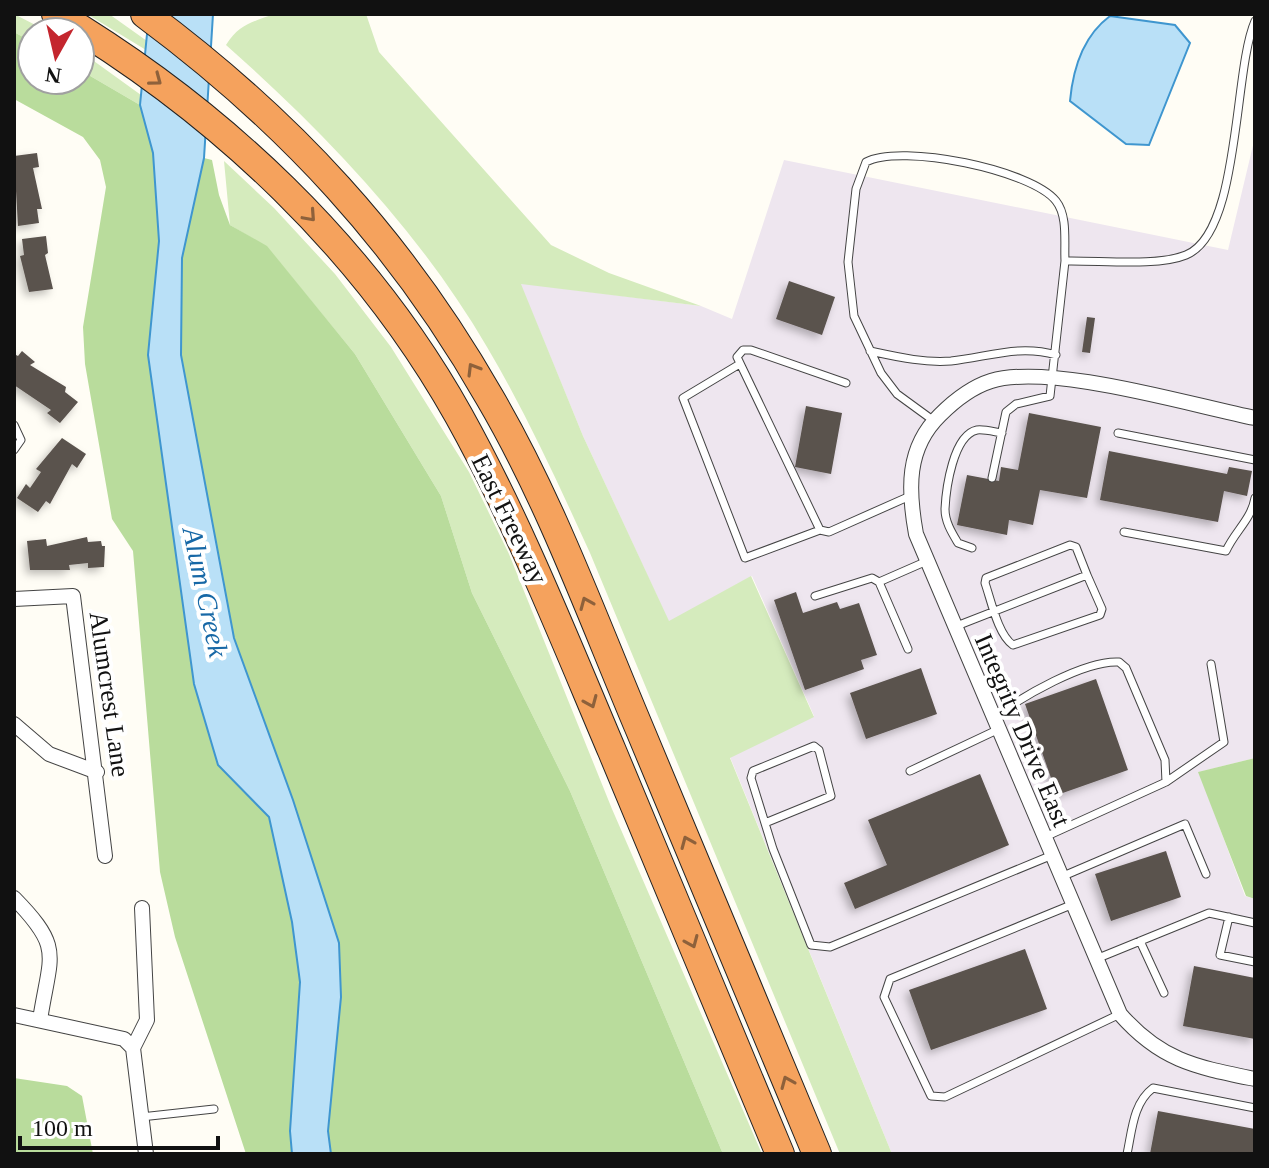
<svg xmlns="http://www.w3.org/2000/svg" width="1269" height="1168" font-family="Georgia,serif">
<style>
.industrial{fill:#eee6ef}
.green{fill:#d5ebbd}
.forest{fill:#b9dc9c}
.water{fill:#b9e0f7;stroke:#3f96cf;stroke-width:2}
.building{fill:#5a524d;filter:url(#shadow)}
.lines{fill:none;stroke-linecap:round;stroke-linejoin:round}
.service-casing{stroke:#444;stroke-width:9}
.minor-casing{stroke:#444;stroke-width:16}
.motorway-casing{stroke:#222;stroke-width:30}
.service{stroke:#fff;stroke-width:7}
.minor{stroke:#fff;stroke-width:14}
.motorway{stroke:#f5a25d;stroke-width:28}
.oneway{stroke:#8e613b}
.labels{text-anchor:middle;stroke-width:8;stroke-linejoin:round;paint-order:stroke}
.street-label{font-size:26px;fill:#111;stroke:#fff}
.water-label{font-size:28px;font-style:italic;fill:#1768a6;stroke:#fff}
</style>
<defs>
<filter id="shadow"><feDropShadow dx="-4" dy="4" stdDeviation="4" flood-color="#0004"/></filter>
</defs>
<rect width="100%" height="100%" fill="#fffdf5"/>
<path class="industrial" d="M1255,137v621l-56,14 46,124 10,3v255h-363l-162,-397 84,-41 -62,-140 -83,46 -86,-186 -63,-153 181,23 31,13 52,-159 444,90z"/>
<path class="green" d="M14,14l35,18h-17v10l-18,-10z
M87,14h22l38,27 -1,9z
M274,14h92l13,38 172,193 58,28 92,33 -180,-22 62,152 86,185 82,-45 63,141 -84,41 162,396h-52l-250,-601c-32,-70 -64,-140 -103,-206 -67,-115 -163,-215 -261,-302 13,-21 27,-23 48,-31z
M80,51l61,44 -1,10 -60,-35z
M224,161l50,47 61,66 56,73 78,125 40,82 103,255 150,345h-39l-153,-363 -98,-198 -31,-97 -86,-142 -88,-107 -37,-22z"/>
<path class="forest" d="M14,32l18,10v38h48v-10l60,35 13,48 6,88 -11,114 46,329 24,81 51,52 23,105 8,60 -10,149 2,23h-46l-71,-217 -15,-65 -27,-321 -21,-32 -27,-155 -2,-37 23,-140 -6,-27 -17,-23 -69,-38z
M204,158l8,2 7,35 11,30 37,21 88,108 86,142 31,97 98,198 153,363h-392l-3,-23 13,-134 -2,-54 -46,-143 -59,-162 -53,-283 1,-97z
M1255,758v141l-9,-3 -48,-124z
M14,1078l53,8 15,10 11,58h-79z"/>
<path class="water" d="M149,14h64l-9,144 -22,100 -1,97 53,283 59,162 46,143 2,54 -13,134 3,23h-39l-2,-23 10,-149 -8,-60 -23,-105 -51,-52 -24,-81 -46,-329 11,-114 -6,-88 -13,-48z
M1110,16l65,9 15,18 -41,102 -23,-1 -56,-43c3,-33 13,-65 40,-85z"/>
<path class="building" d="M37,153l2,14 -6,1 9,41h-5l2,14 -21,3 -4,-70z
M46,236l2,17 -3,2 8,34 -24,3 -9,-36 4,-1 -2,-16z
M789,281l46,16 -13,38 -46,-16z
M1087,317l8,1 -5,35 -8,-1z
M22,351l13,11 -5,3 36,22 -1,5 13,10 -18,21 -13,-10 4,-3 -37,-25v-31l4,2z
M806,406l36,7 -11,61 -36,-7z
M1029,413l72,14 -14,71 -47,-8 -7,35 -24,-5 -2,15 -50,-10 10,-50 32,6 2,-14 17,3z
M62,438l24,16 -9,14 -5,-4 -22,40 -4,-3 -8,11 -21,-14 9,-14 4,4 11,-16 -5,-3z
M1109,451l118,23 2,-7 23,4 -5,25 -23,-5 -6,31 -118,-22z
M87,537l1,5 13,-1 1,5h3l-1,21 -16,1v-5l-19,2 1,5h-40l-3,-29 19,-2 1,7z
M796,592l7,21 34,-11 3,7 19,-6 18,52 -16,5 3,9 -59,21 -31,-90z
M921,668l16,46 -71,25 -16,-46z
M1096,679l32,91 -71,25 -32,-91z
M980,774l29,71 -154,64 -11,-26 43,-18 -19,-45z
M1166,851l15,46 -70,24 -16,-47z
M1025,949l22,60 -116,41 -22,-60z
M1194,966l61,12v61l-72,-13z
M1158,1111l97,18v25h-105z"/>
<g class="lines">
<defs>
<path id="service" d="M870,351c28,6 53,12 81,10 37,-4 68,-17 105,-6
M738,365l-55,33 62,160 75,-28
M846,383l-95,-33h-8l-6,7 83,173 9,2 81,-36
M934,421l-37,-27 -16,-21 -27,-57 -6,-54 8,-73 10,-27c35,-19 166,8 190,39 12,15 8,41 9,60 34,-1 92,6 121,-6 55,-22 47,-184 69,-234
M14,425l7,15 -7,10
M1118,433l137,27
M992,478l14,-66 10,-8 34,-8 15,-135
M1124,532l102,19c9,-20 25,-31 29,-53
M972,548l-14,-5c-6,-10 -13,-21 -13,-34 1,-20 8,-74 32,-79 7,-1 18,2 25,3
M815,596l57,-18 7,4
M954,627l133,-52 15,34 -2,6 -87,30c-15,-10 -22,-45 -28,-62l1,-5 84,-33 6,2 11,28
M908,649l-29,-67 48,-21
M994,717c28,-20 90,-57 125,-55l7,6 39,92 1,22 -121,55
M910,771l87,-41
M1166,782l58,-40 -13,-78
M765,823l66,-27 -12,-46 -5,-4 -61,25 -2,7 22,71 38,96 19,2 220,-91
M1061,877l124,-53 21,50
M1071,905l-181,74 -6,18 47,99 14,1 175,-83
M1229,917l-9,38 35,7
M1140,941l24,52
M1096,959l113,-46 46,10
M141,1117l73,-8
M1127,1154c5,-23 6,-51 26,-66l102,20"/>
<path id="minor" d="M1255,418c-65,-13 -204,-55 -264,-37 -19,6 -37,20 -51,34 -34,33 -32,75 -24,119l204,480c41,47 76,53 135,65
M14,599l59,-3 32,260
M14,724l35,30 48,18
M14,898c50,51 36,56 26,122
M14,1015l110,24 9,9 13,106
M133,1048l14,-28 -5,-112"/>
<path id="motorway" d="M56,14c164,98 309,234 403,402 60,108 105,222 153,335 56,134 112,269 168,403
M145,14c144,107 256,228 345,384 61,104 103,221 150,332 59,142 118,283 177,424"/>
</defs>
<use href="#service" class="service-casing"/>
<use href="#minor" class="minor-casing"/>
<use href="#motorway" class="motorway-casing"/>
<use href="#service" class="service"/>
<use href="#minor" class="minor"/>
<use href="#motorway" class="motorway"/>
</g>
<defs><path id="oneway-chevron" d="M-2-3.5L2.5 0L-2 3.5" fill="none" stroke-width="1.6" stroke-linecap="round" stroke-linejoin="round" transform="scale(2)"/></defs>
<g class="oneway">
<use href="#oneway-chevron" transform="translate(156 80) rotate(37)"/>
<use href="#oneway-chevron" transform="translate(310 216) rotate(48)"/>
<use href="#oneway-chevron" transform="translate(473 369) rotate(-121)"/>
<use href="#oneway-chevron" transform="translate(586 603) rotate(-113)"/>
<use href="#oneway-chevron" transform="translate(591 702) rotate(67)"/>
<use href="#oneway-chevron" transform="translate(687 842) rotate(-113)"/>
<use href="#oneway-chevron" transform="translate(692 942) rotate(67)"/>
<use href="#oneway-chevron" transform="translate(787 1082) rotate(-113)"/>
</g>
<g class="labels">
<g class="street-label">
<text transform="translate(510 519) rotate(64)" y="9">East Freeway</text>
<text transform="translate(110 694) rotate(82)" y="9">Alumcrest Lane</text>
<text transform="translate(1023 730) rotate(67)" y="9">Integrity Drive East</text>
</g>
<g class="water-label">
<text transform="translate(206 592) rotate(78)" y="10">Alum Creek</text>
</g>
</g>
<rect width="1269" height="1168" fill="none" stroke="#111111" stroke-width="32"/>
<g transform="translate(56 56) rotate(188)"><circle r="38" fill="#ffffff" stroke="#a0a0a0" stroke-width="2"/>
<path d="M0-6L14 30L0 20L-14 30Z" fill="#c4262e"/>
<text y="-12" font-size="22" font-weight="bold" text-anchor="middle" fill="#111111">N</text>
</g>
<path d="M20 1136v12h198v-12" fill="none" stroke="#111111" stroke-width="4"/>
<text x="32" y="1136" font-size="24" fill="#111111" stroke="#ffffff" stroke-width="6" paint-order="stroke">100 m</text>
</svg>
